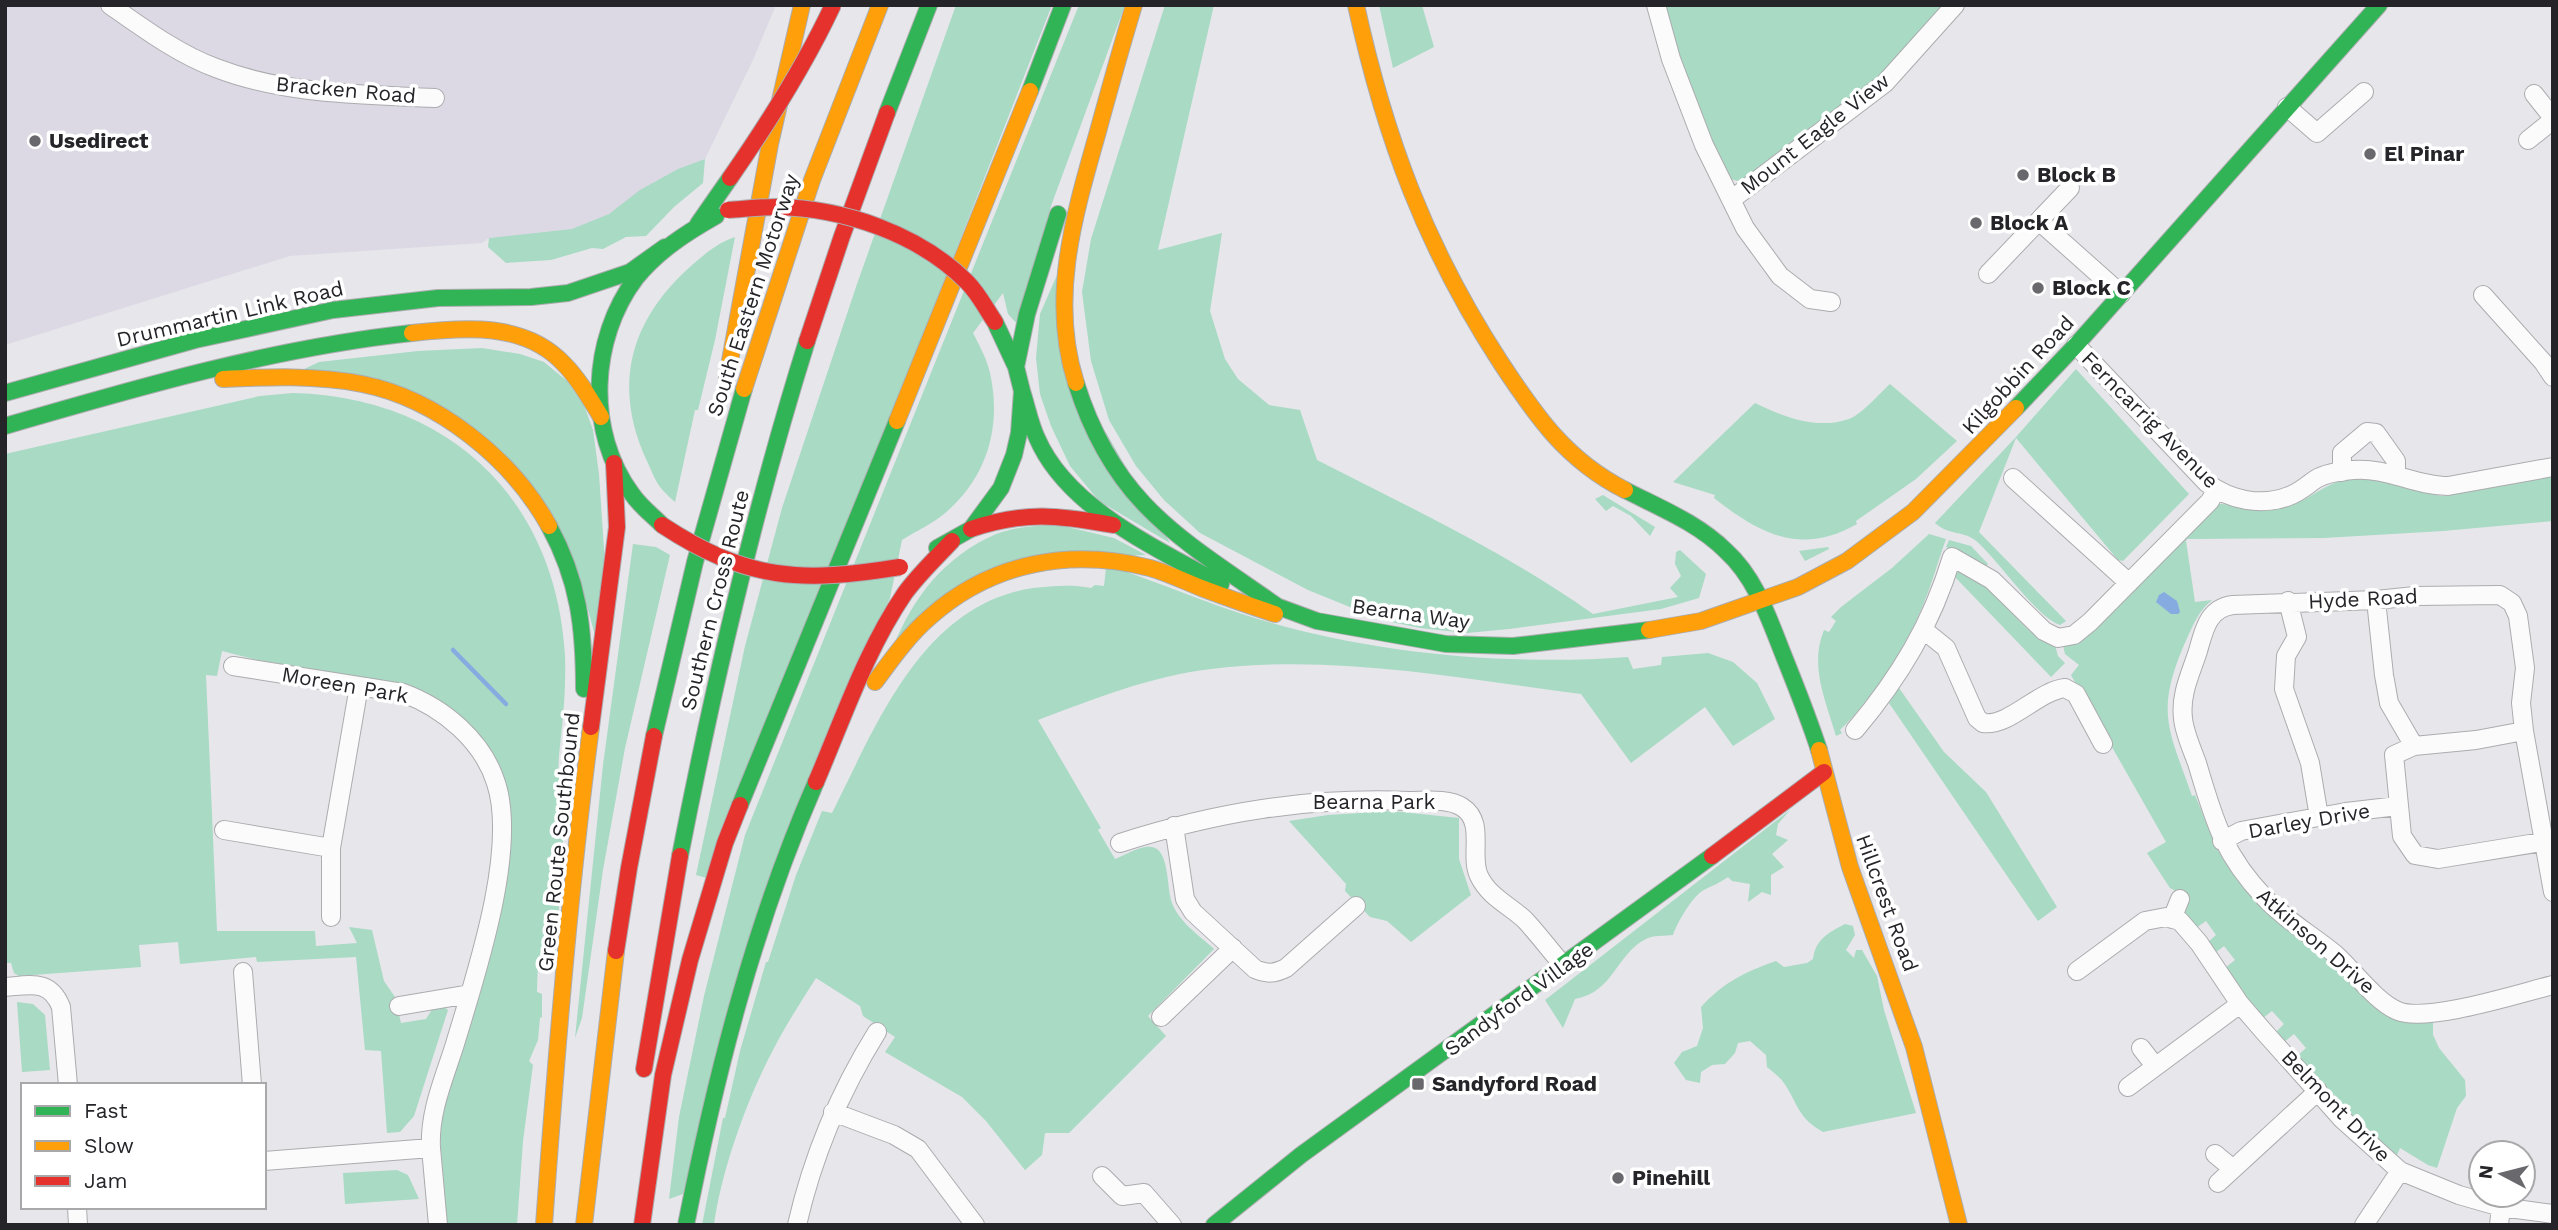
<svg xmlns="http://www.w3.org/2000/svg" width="2558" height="1230" font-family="'Work Sans',sans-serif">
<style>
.built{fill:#dcd9e5}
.green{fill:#a8dac4}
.water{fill:#86abe1}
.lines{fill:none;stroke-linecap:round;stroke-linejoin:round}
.stream{stroke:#86abe1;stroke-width:4.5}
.street-casing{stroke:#acacaf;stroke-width:20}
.fast-casing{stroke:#acacaf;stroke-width:18}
.slow-casing{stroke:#acacaf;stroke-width:18}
.jam-casing{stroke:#acacaf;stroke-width:18}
.street{stroke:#fbfbfc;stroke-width:18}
.fast{stroke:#30b455;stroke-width:16}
.slow{stroke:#ff9f0a;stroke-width:16}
.jam{stroke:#e5322d;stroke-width:16}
.jam-bridge-casing{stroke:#acacaf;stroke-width:18;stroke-linecap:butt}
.jam-bridge{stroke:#e5322d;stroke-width:16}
.poi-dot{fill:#69686c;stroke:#fff;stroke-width:2.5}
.labels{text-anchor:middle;stroke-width:7;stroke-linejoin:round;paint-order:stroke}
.street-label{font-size:21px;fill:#252428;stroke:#fff}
.poi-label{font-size:21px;font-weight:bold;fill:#252428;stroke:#fff;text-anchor:start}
</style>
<rect width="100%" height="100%" fill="#e7e6eb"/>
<path class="built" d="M5,5h771l-23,55 -48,99 -91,53 -44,19 -81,7 -7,5 -192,13 -285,89z"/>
<path class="green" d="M956,5h96l-342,874 -14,-4 49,-229 37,-138 75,-224z
M1079,5h46l-74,201 -33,119 -10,-11 -5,-21 -30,40c6,12 14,26 17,40 12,54 -3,105 -46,141 -12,10 -28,17 -42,26l-12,58 -64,139 -143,457 -14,5 10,-82 25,-121 41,-161z
M1165,5h49l-56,245 64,-17 -12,78 15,48 13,20 31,26 31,5 17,50c94,48 190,93 276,154l85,-17 -8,-9 11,-12 -6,-12 1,-12 4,-2 26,24 -7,24 -38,11 -152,20 -42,4 -47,-5 -38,-8 -74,-30 -108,-57 -36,-33 -28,-34 -27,-46 -18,-59 -9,-69 9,-53z
M1379,5h43l12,42 -41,21z
M1666,5h278l-45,52 -49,45 -69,48 -40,32 -14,-4c-22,-56 -49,-113 -61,-173z
M705,159l-2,24 -29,24 -28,29 -20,1 -23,12 -11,-1 -41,12 -45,3 -18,-16 1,-9 83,-9 37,-15 31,-24 38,-21z
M735,237l-20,103 -17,70h-3l-20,92c-20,-18 -18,-20 -29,-43 -34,-75 -15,-140 45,-193 14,-12 26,-23 44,-29z
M1061,266l1,91 108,186 -71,-42 -29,-35 -19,-40 -11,-32 -4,-36 4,-44z
M482,348l38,6 24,8 23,19 17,24 9,25 6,44 6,90 -9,75 -17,-62 -110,-152 -169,-54 19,-9 99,-11z
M2076,369l113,125 -66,67 -5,-1 -102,-122 -37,94 87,89 -6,4c-24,-8 -63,-67 -85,-85 -12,-9 -27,-5 -40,-17l81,-86z
M1890,384l67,57 -41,38 -60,42 1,3c-56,32 -97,10 -143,-26l1,-3 -42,-13 82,-79c29,14 62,27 94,16 12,-4 31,-26 41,-35z
M293,393c156,4 263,106 272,263 1,26 -1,54 -4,80 -2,20 -5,38 1,58l3,-3 -4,90 -6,78h-17l-1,33 5,2v23l-2,1 -2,22 -9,21 4,4 -10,76 -6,84h-70l-8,-101 49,-161 16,-72 6,-71 -8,-48 -8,-17 -13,-18 -36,-33 -20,-12 -19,-7 -149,-25 -35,-9 -5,25 -11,-1 11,256h98l1,15 41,-3 -8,-16 23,3 12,51 11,16 6,26 25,-4 7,-11 11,-1 4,3 -34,106 -14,16 -13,1 -6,-82 -16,-1 -9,-93 -99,5 -1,-5 -76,7 -2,-22 -39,3 2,22 -122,9 -5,-3 -3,-10h-6v-509l255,-58z
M2553,475v46l-110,10 -119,7 -137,1 -1,2 9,61 17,-2c-15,12 -20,28 -28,45 -29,68 -15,85 8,151l3,-1 22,54 20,31 20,22 58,44 38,34 80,42v13l6,13 26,32 1,16 -9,12 -20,60 -9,-3 -28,-17 -3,7 -43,-36 -57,-63 9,-8 -12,-14 -10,8 -8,-10 8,-8 -12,-13 -9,7 -38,-50 10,-8 -11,-14 -9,7 -8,-10 9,-8 -10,-14 -10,7c-12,-13 -15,-14 -11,-32l-15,-8 -23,-35 19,-11 -95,-167 8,-10 -14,-11 -2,-9 155,-141c20,-1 38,10 58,5 10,-3 23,-6 31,-11 17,-10 28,-18 49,-20 31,-1 59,16 89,18z
M1603,495l52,32 -5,9 -19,-20 -18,-10 -7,5 -11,-12z
M1055,524l59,14 32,17 -125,5 -128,87c21,-51 51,-90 103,-113 18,-7 40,-8 59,-10z
M1929,534l17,5c-8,22 -14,45 -23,66 -18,44 -49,92 -83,125l2,3 -6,3c-10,-35 -27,-70 -12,-106l5,2 7,-11 -5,-4 10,-10 51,-39z
M1949,540l22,6 17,18 -2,3 -40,-20z
M633,544l23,3 14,8 -45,193 -22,122 -21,148 -7,20 28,-273z
M1828,547l1,2 -24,12 -6,-10z
M1106,568l16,2c45,16 90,35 136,49 116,35 250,47 370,38l5,12 28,-4 1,-8 46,-4 25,9 24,21 18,36 -42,27 -28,-39 -74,56 -50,-69c-123,-16 -247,-40 -370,-25 -60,7 -117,30 -173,51l63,108 -3,2 17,29c11,-4 25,-14 36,-12 18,1 16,39 20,53 6,21 28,35 43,49l-66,67 18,20 -97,97h-24l-3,22 -17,15 -39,-49 -24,-24 -77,-45 10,-15 -32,-21 -3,-10 -44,-28c-15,24 -31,48 -44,74 -25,47 -51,120 -58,173h-12l21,-107h2l15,-67 26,-89h2l28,-87 26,-64 10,2c44,-87 90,-209 201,-225 19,-2 38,-4 58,0l4,-3 9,1z
M1958,572c42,8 57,62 97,73l3,11 7,7 -14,14 -97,-101z
M1899,688l45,64 42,40 71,115 -19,14 -149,-218z
M1790,810l-12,14 -2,11 12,5 -16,14 12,13 -13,8v20l-9,-3 -14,10 2,-18 -18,-3 -4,-4c-8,6 -17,9 -26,14 -11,8 -25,32 -29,44 -8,1 -20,0 -27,4 -30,15 -32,53 -71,60l-12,29 -18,-28z
M1392,811l67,7v41l12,36 -60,47 -24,-21 -17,-4 -25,-26 1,-7 -57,-63 39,-6z
M1845,924l8,2 2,9 -9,15 8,8 2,-8h6l15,26 7,34 32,103 -93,19c-25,-14 -25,-28 -39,-49 -4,-6 -11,-11 -17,-16l-1,-12 -16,-14 -12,2 -3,10 -10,11 -13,1 -11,7 -1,11 -14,-3 -12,-17 8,-11 15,-6 6,-18 -2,-21c23,-25 44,-35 75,-46l8,6 23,-4 6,-4c3,-20 15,-26 32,-35z
M17,1002l16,2 12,11 5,55 -28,2z
M397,1170l11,5 11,24 -74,5 -2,-31z"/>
<path class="water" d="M2164,592l13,9 3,11 -2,2h-7l-15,-12 3,-7z"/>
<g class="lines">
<path class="stream" d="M453,650l53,54"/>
<defs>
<path id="street" d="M110,5c33,23 68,49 106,63 70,27 146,26 219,30
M1656,5l15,54 33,86 41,83 35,48 30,23 21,3
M2534,94l19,24
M2287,107l30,26 47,-41
M2528,140l25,-20
M1731,200l154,-117 70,-78
M2039,221l82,73
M1988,274l82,-86
M2483,295l60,67 10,15
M2076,345l131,138c23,17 54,24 82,13 11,-4 18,-11 27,-17 10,-6 25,-8 37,-9 34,-3 62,16 95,16l105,-19
M2342,472v-19l25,-21 9,1 20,28v13
M2013,478l116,105
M2376,600l8,75 5,28 25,43
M2288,601l9,36 -11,19 -2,33 26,74 9,54
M1925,631l21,17 31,70 6,5c26,4 55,-32 82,-35l11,6 27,50
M233,666l170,27c41,15 80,48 93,90 22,67 -21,194 -41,261 -11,35 -26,68 -24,104
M1855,730c45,-53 77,-107 97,-173l40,23 52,51 14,7 16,-3 16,-13 120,-121 6,-11
M2524,731l-48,9 -62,6 -20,9 8,81 13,19 23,4 104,-17
M1174,826l11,73 8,13 62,57c12,5 19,5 31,-1l70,-62
M224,830l107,18
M2222,841l19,-10 105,-19 52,-6
M1120,843c96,-31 188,-46 289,-42 16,0 39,-3 53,6 24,15 7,48 17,69 10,21 30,29 46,44 13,14 25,30 38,45
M2553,892l-29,-161 -3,-28 4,-35 -7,-52 -6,-13 -12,-8 -85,1 -39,4 -143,5c-25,3 -29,25 -35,46 -7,22 -18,43 -15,67 1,14 9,31 14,45 17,57 26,91 68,135 20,22 47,37 70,56 18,16 41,48 63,57 29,12 122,-18 155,-26
M331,917v-69l28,-162
M2172,919l8,-20
M2077,971l68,-50 21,-4 14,4 19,22 41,61 26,30 76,85 58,52 59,24 42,12 52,7
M243,972l9,113
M5,987c26,-2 45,-8 56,20l7,78
M399,1006l71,-12
M1161,1017l72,-69
M2141,1048l14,18
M2128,1087l112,-83
M833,1112l61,23 24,14 57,76
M2215,1154l18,15
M264,1161l167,-13 7,77
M1102,1176l20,20 22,-3 28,32
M2218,1183l100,-92
M77,1207l1,18
M797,1225c16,-70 42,-132 80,-193
M2364,1225l36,-54
M2499,1225l2,-18"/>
<path id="fast" d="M1030,91l33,-86
M887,113l42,-108
M698,224l32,-46
M1016,367l11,-53 31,-100
M1076,383c38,121 104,155 201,223
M1022,391c5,15 8,32 15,47 30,70 121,111 184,146
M5,393l190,-53 138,-30 105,-12 93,-1 37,-4 62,-21 35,-25
M2016,408l60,-63 303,-340
M5,426c134,-39 268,-78 407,-93
M1625,490c35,18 73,33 101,61 31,28 44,71 59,108 12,30 24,60 34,91
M662,525c-10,-10 -22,-19 -30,-31 -46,-62 -42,-155 4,-216 22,-27 50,-45 80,-62
M549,526c30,55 35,102 35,163
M937,548l34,-19 30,-41 13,-33 5,-22 3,-42 -6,-24 -21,-45
M1260,600l57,21 129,23 67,2 136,-16
M654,736l41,-174 49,-173
M740,805l157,-384
M680,856c34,-174 74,-346 127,-515
M686,1225c30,-151 68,-301 130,-443
M1214,1225l87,-70 411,-299"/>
<path id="slow" d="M1356,5c29,133 70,243 145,358 35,53 65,97 124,127
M412,333c52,-6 113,-11 152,31 15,15 26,35 37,53
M727,377l43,-233 32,-139
M223,379c46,-2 93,-4 139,5 76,15 150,75 187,142
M1076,383c-27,-84 -2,-167 21,-248 12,-44 24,-87 37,-130
M744,389l68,-209 68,-175
M897,421l133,-330
M1649,630l52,-9 97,-34 49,-26 66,-49 103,-104
M875,682c17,-23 33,-46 55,-65 62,-55 140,-69 220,-49 18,5 36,14 54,21 24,9 47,17 71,25
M1819,750l31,117 64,180 45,178
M544,1225c12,-166 25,-332 47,-498
M584,1225l32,-274"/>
<path id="jam" d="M807,341l35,-105 45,-123
M971,529c54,-18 87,-14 142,-4
M591,727l26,-200 -3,-64
M816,782c27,-63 50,-132 89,-189 14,-19 31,-35 47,-52
M1712,856l112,-84
M616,951l13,-83 25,-132
M644,1069l36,-213
M642,1225l21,-150 27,-115 35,-117 15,-38"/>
</defs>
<use href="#street" class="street-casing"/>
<use href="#fast" class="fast-casing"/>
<use href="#slow" class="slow-casing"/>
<use href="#jam" class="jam-casing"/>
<use href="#street" class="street"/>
<use href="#fast" class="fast"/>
<use href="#slow" class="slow"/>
<use href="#jam" class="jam"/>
<defs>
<path id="jam-bridge" d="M730,178c39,-56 74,-111 103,-173
M728,210c16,-1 32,-3 48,-3 68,1 143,27 191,75 12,12 19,27 28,40
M662,525c85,56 140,58 238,42"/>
</defs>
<use href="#jam-bridge" class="jam-bridge-casing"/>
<use href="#jam-bridge" class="jam-bridge"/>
</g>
<g class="poi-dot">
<circle cx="35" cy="141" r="7"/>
<circle cx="2370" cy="154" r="7"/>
<circle cx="2023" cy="175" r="7"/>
<circle cx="1976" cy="223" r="7"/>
<circle cx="2038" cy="288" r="7"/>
<rect x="1411" y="1077" width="14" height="14" rx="3.5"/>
<circle cx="1618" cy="1178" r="7"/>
</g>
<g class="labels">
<g class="street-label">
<text transform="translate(346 90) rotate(5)" y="7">Bracken Road</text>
<text transform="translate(1815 134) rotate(-38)" y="7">Mount Eagle View</text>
<text transform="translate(753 295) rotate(-72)" y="7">South Eastern Motorway</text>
<text transform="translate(230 314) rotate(-13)" y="7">Drummartin Link Road</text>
<text transform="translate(2018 375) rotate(-47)" y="7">Kilgobbin Road</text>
<text transform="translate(2150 420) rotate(45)" y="7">Ferncarrig Avenue</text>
<text transform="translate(2363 599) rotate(-3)" y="7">Hyde Road</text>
<text transform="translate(715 600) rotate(-76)" y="7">Southern Cross Route</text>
<text transform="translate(1411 614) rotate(8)" y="7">Bearna Way</text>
<text transform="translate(345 685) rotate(10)" y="7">Moreen Park</text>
<text x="1374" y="809">Bearna Park</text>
<text transform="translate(2309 821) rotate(-10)" y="7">Darley Drive</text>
<text transform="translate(559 842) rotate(-84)" y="7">Green Route Southbound</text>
<text transform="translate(1887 903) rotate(70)" y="7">Hillcrest Road</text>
<text transform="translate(2316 941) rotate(41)" y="7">Atkinson Drive</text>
<text transform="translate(1519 999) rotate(-36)" y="7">Sandyford Village</text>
<text transform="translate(2336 1106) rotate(46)" y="7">Belmont Drive</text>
</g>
<g class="poi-label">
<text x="49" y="148">Usedirect</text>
<text x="2384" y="161">El Pinar</text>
<text x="2037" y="182">Block B</text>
<text x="1990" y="230">Block A</text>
<text x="2052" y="295">Block C</text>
<text x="1432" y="1091">Sandyford Road</text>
<text x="1632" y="1185">Pinehill</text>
</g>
</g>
<rect width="2558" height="1230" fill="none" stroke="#252428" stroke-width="14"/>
<rect x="21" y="1083" width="245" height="126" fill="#ffffff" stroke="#a8a7a9" stroke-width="2"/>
<rect x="35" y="1106" width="35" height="10" fill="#30b455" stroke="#a8a7a9" stroke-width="2"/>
<text x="84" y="1118" font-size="21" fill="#252428">Fast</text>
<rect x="35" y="1141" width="35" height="10" fill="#ff9f0a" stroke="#a8a7a9" stroke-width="2"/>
<text x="84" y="1153" font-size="21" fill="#252428">Slow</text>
<rect x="35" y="1176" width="35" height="10" fill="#e5322d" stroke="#a8a7a9" stroke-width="2"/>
<text x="84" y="1188" font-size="21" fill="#252428">Jam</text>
<g transform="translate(2502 1174) rotate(277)"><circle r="33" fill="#ffffff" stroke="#a8a7a9" stroke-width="2"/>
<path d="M0-5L12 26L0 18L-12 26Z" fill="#69686c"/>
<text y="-10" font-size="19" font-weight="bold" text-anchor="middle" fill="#252428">N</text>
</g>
</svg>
